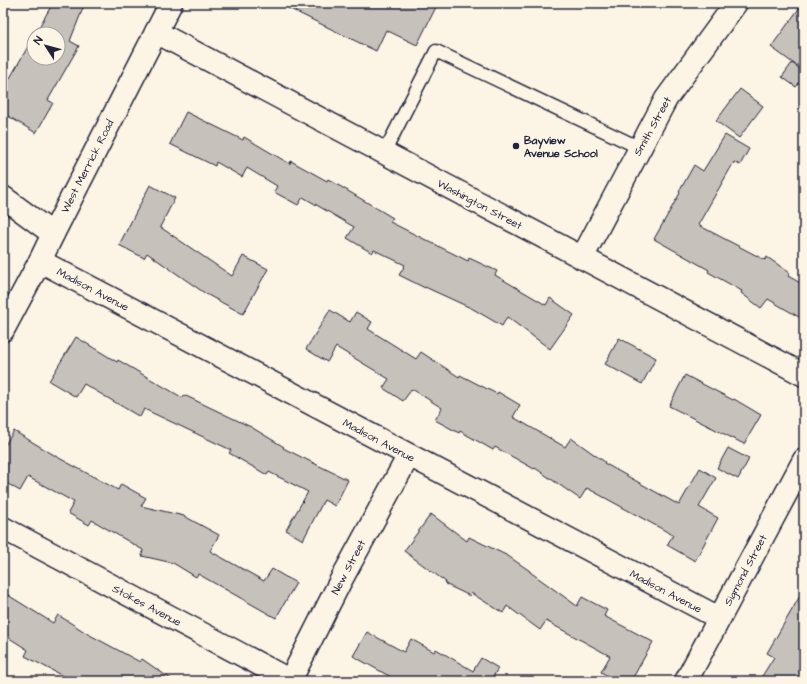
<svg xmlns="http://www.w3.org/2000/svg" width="807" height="684" font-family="'Architects Daughter',sans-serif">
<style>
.building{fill:#c6c1bb;stroke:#22223b}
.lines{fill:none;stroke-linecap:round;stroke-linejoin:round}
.lane-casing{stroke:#22223b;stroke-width:15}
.street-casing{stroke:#22223b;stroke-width:25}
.primary-casing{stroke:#22223b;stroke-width:25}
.lane{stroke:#fcf5e5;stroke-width:12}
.street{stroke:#fcf5e5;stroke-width:22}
.primary{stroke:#fcf5e5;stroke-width:22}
.poi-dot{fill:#22223b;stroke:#fcf5e5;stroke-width:1.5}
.labels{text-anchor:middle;stroke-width:4;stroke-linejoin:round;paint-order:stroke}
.street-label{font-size:11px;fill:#22223b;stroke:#fcf5e5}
.poi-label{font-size:11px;font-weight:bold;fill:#22223b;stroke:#fcf5e5;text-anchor:start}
</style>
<rect width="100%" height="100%" fill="#fcf5e5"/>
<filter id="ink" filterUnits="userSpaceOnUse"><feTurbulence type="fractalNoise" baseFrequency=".025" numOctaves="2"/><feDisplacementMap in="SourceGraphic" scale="8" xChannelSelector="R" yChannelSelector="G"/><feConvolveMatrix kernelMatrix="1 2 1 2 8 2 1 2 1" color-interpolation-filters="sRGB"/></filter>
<g filter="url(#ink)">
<path class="building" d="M53,3h32l-15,38 9,5 -31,54 5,3 -17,30 -33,-20v-40l7,5 24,-42v22h24v-24h-23z
M278,3h160l-21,42 -31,-15 -10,21z
M803,3h1v54l-7,9 -26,-19z
M792,63l12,9v4l-8,11 -14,-10z
M740,89l23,17 -24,32 -23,-17z
M186,112l57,28 1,-3 46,27 1,-3 36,20 1,-2 65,39 -3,4 78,39 1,-3 28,13 -2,4 51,30 4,-7 24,17 -24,34 -43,-32 -5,9 -29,-17 -48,-22v1l-26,-13 6,-10 -31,-15 -2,3 -25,-15 7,-11 -51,-30 -5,8 -24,-13 3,-6 -30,-18 -5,9 -26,-15 -1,4 -45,-22z
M725,135l24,14 -9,16 -6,-3 -36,63 67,35 2,-3 23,16 -2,3 16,9v35l-36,-21 -7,9 -20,-15 1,-2 -34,-19 1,-2 -55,-31 26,-46 -1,-1 15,-27 9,6z
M150,185l25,13 -15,29 72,49 11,-20 25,13 -25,45 -37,-20 -59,-41 -3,5 -25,-13z
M330,310l20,12 6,-10 16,10 -4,7 48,30 5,-7 38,25 1,-2 37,19 1,-2 22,13 -7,12 52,30 6,-9 34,24 -1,1 75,42 21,-37 16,10 -17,29 19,11 -23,43 -28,-16 6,-10 -86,-47 -7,11 -45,-31 -1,1 -39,-22 -2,3 -33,-19 -1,2 -24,-13 7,-12 -30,-19 -9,12 -20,-13 6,-9 -53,-32 -9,15 -21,-13z
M76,337l41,25 1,-2 65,38 1,-3 67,32 33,20 -1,1 65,32 -13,26 -11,-6 -21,40 -17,-10 22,-38 -39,-20 -2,3 -38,-22 2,-3 -87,-41 -4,8 -56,-33 -8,13 -27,-16z
M619,338l37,20 -14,26 -37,-20z
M685,375l48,25 1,-1 27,16 -17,29 -75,-38z
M14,431l45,27 59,32 3,-6 25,14 -5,8 43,10 35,19 -9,16 54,30 8,-12 24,14 -20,35 -78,-44 -2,3 -23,-14 -31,-7 1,-6 -51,-30 -3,5 -21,-12 6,-11 -46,-25 -8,14 -17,-10v-33z
M728,448l21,11 -11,20 -21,-11z
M431,514l36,27 2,-4 39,19 22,15v1l47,34 5,-9 25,13 -3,6 49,26 -22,39h-14l-16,-9 9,-16 -64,-35 -6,9 -33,-24 -4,7 -32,-20 -1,3 -25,-12 1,-2 -42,-31z
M804,589v92h-45l15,-24 -7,-4z
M3,592l50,31 5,-8 30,19 52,28 2,-3 26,18 7,4h-103l-47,-25 3,-6 -25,-16z
M367,632l37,20 7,-13 23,13 2,-3 37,22 8,-13 17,10 -7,13h-93l-45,-25z"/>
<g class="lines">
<defs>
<path id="lane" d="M384,153l52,-102 204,97"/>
<path id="street" d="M156,32l648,343
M3,197l50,37
M582,258l84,-159 70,-96
M40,261l679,357
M3,528l288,153
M290,681l50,-99 69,-127
M686,681l118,-221"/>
<path id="primary" d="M3,330l37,-69 13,-27 118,-231"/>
</defs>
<use href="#lane" class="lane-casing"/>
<use href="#street" class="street-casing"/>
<use href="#primary" class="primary-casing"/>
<use href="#lane" class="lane"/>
<use href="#street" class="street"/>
<use href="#primary" class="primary"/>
</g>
</g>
<circle class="poi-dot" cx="516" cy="146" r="4"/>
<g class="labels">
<g class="street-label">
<text transform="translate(652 126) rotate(-61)" y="4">Smith Street</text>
<text transform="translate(87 166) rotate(-63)" y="4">West Merrick Road</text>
<text transform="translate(480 204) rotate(28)" y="4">Washington Street</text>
<text transform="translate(93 289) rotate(28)" y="4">Madison Avenue</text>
<text transform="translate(379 440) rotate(28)" y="4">Madison Avenue</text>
<text transform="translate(348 567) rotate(-62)" y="4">New Street</text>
<text transform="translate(745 570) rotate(-62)" y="4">Sigmond Street</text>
<text transform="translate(666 591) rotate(28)" y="4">Madison Avenue</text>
<text transform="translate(147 605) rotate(28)" y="4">Stokes Avenue</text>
</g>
<g class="poi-label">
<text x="524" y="144">Bayview<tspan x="524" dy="13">Avenue School</tspan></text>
</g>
</g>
<rect width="807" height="684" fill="none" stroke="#fcf5e5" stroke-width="16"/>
<rect x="8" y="8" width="791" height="668" fill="none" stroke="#22223b" stroke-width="1.5" filter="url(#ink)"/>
<g transform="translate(46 46) rotate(306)"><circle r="19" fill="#fcf5e5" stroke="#a5a1a1"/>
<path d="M0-3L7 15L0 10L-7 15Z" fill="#22223b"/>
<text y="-6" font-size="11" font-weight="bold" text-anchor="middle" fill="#22223b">N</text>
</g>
</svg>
